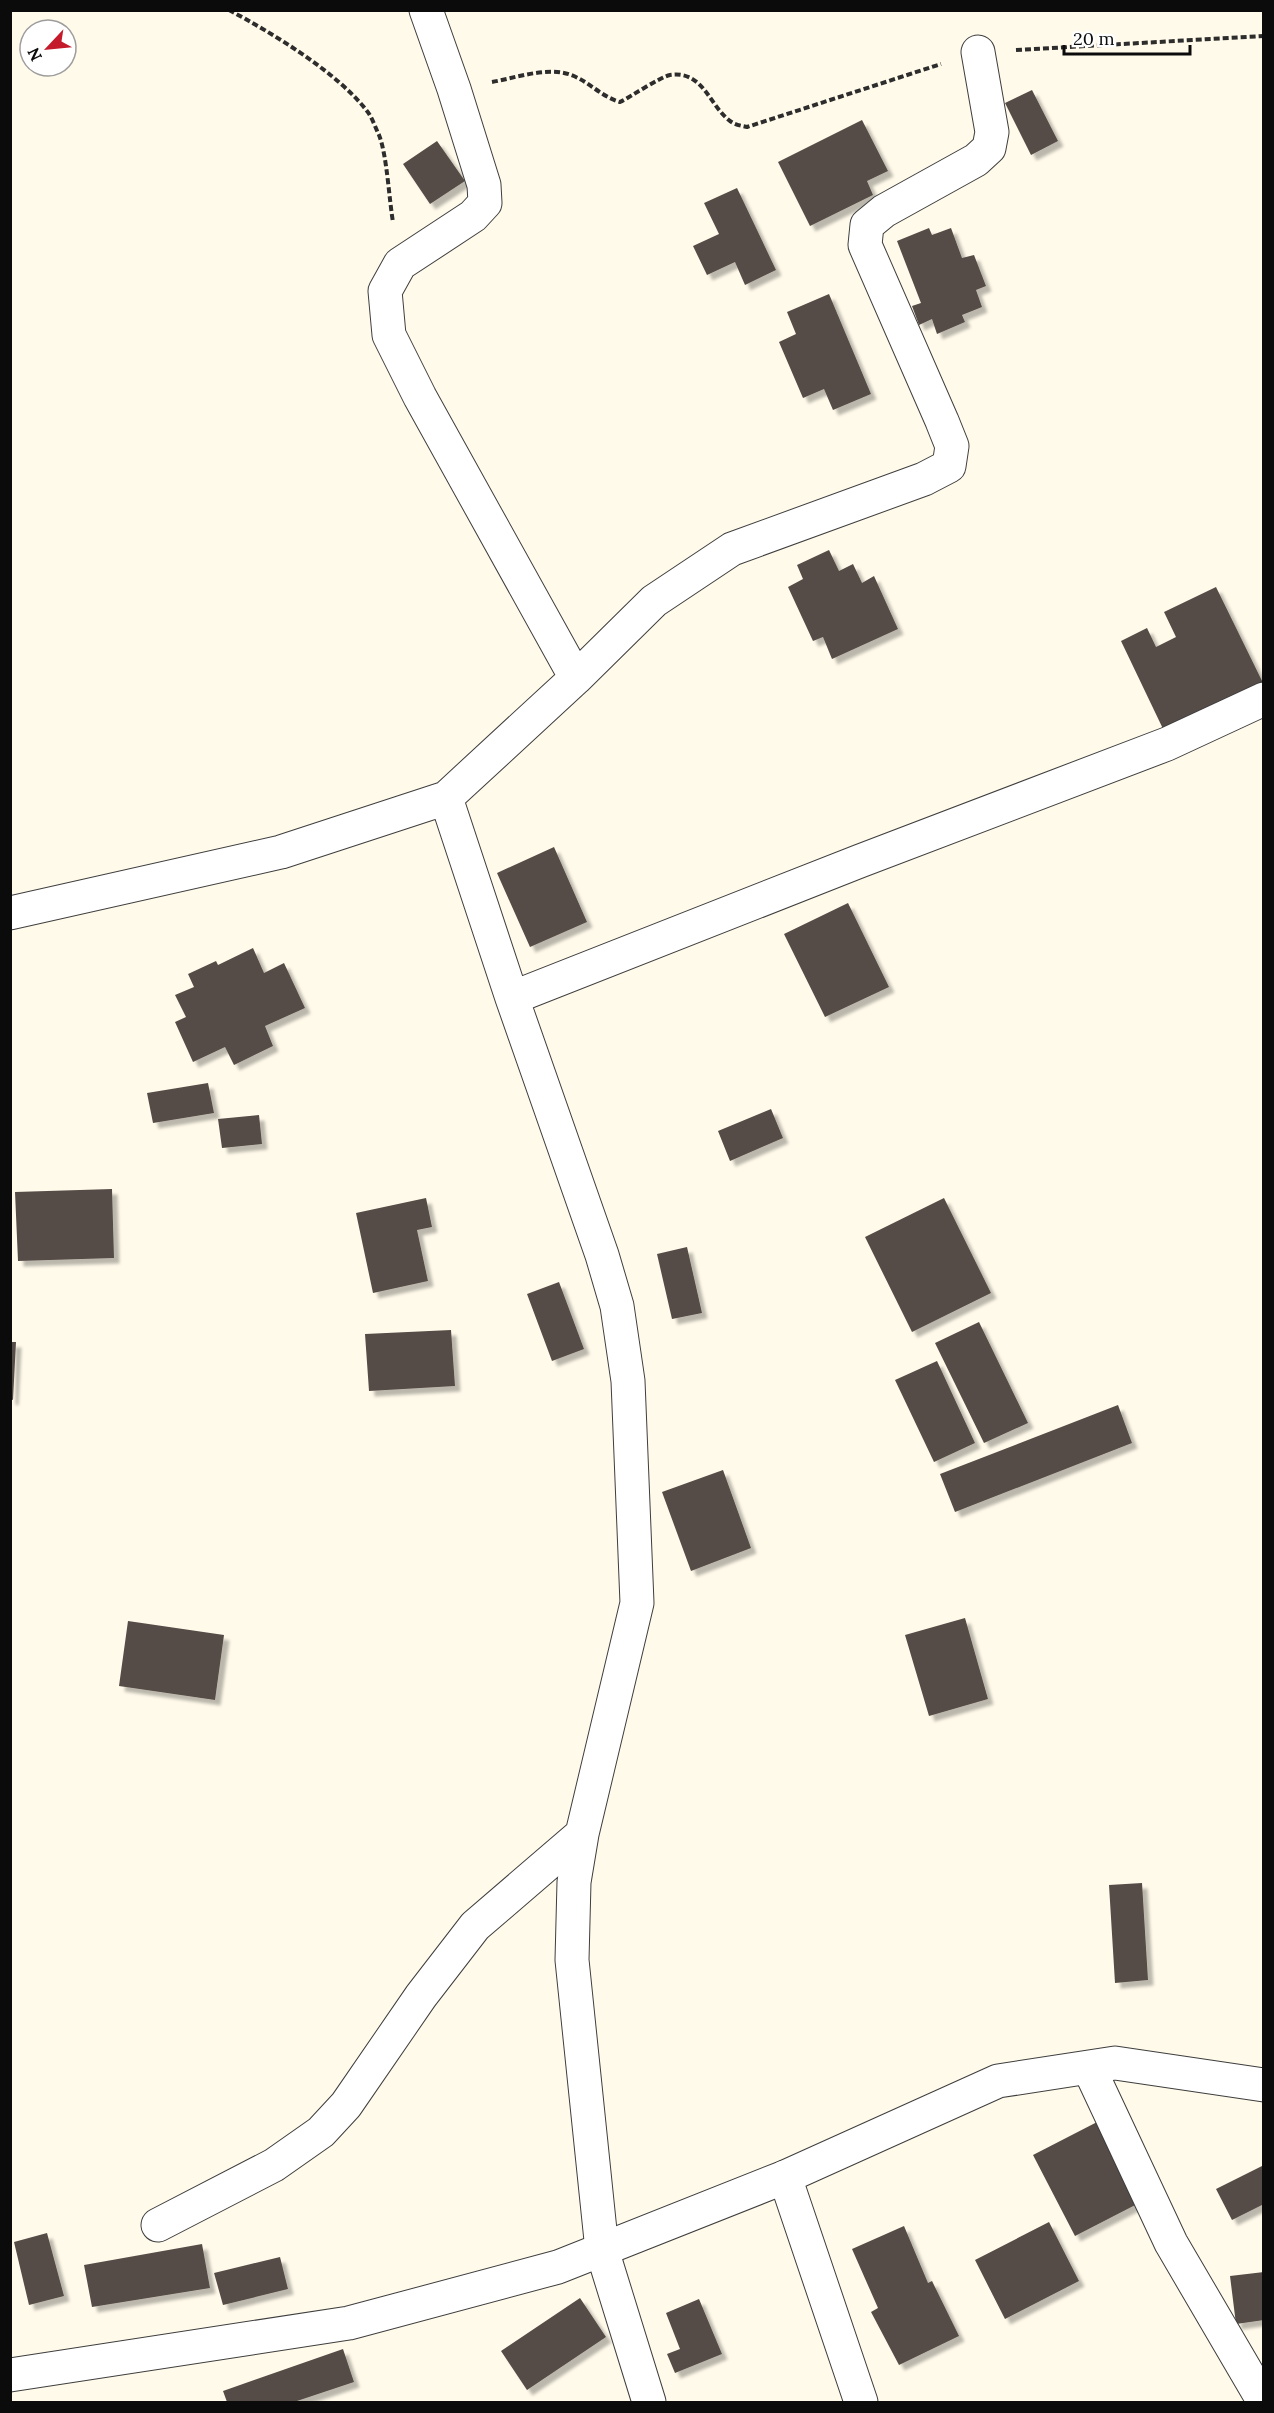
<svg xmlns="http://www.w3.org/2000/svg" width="1274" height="2413" font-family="Lora,serif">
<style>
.building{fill:#554c47;filter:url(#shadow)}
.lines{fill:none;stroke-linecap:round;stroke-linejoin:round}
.minor-casing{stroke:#3e3e3e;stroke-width:35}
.tertiary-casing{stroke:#3e3e3e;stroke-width:35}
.path{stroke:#2d2d2d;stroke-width:4;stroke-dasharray:6 3;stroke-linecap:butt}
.minor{stroke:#fff;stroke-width:33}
.tertiary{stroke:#fff;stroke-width:33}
</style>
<defs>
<filter id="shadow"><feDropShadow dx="5.5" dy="5.5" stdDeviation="1.5" flood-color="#0004"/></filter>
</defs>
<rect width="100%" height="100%" fill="#fffaea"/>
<path class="building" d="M1032,90l26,51 -27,14 -26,-52z
M862,120l26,51 -21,10 6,14 -63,31 -32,-64z
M437,141l28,40 -35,23 -27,-40z
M737,188l39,82 -31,15 -10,-23 -28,13 -14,-29 26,-12 -15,-31z
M929,228l3,7 19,-7 11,30 12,-3 12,31 -10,4 6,17 -20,8 3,7 -28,12 -5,-15 -13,6 -7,-19 9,-3 -24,-62z
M829,294l42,100 -38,16 -9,-21 -21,9 -24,-56 17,-8 -9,-22z
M829,550l10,21 14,-7 9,19 12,-7 24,53 -66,30 -9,-22 -10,4 -25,-54 15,-8 -6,-14z
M1216,587l48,98 -99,48 -44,-92 26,-13 9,19 20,-10 -12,-25z
M554,847l33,75 -57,25 -33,-74z
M848,903l41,84 -64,30 -41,-83z
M253,948l11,25 20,-10 21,45 -40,18 8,20 -39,19 -9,-18 -32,15 -18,-40 11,-5 -11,-22 19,-8 -6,-13 28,-13 2,4z
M208,1083l6,30 -61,10 -6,-30z
M771,1109l12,29 -53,23 -12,-30z
M259,1115l3,29 -40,4 -4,-29z
M112,1189l2,69 -96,3 -3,-69z
M426,1198l6,29 -15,3 11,51 -55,12 -17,-80z
M944,1198l47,95 -79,39 -47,-95z
M687,1247l15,66 -30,6 -15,-65z
M559,1282l25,67 -32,12 -25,-67z
M979,1322l49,101 -44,20 -49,-100z
M451,1330l4,56 -86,5 -4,-57z
M10,1342h6l-3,58 -3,-1z
M937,1361l38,82 -41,19 -39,-82z
M1118,1405l14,38 -177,69 -15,-38z
M723,1470l28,78 -60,23 -29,-79z
M965,1618l23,81 -59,17 -24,-81z
M128,1621l96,14 -9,65 -96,-14z
M1142,1883l6,97 -33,3 -6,-98z
M1101,2120l42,81 -68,35 -42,-81z
M1264,2165v39l-32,16 -16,-31z
M1049,2222l30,59 -74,38 -30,-59z
M904,2226l24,57 4,-2 27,55 -60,29 -28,-53 7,-4 -26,-59z
M47,2233l17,63 -35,9 -15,-63z
M202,2244l8,44 -118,19 -8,-42z
M280,2257l8,32 -65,16 -9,-32z
M1264,2272v48l-28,4 -6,-48z
M580,2298l26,39 -79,53 -26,-39z
M699,2299l23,55 -47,19 -8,-19 13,-5 -14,-36z
M343,2349l11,33 -60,20h-67l-4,-11z"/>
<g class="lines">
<defs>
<path id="minor" d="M426,10l28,79 30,96 1,18 -12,13 -73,48 -15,27 4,44 31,62 156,281
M446,798l66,200 90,257 15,51 11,75 9,222 -55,231 -8,48 -2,78 30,290 47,152
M10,913l271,-61 165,-54 130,-120 78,-77 78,-52 192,-70 25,-13 3,-20 -10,-25 -77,-176 2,-20 17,-14 92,-51 13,-12 3,-16 -14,-80
M512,998l348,-137 307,-117 97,-45
M1089,2068l82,175 93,159
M785,2177l76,225
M158,2225l116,-60 47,-33 25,-27 75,-109 54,-70 107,-92"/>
<path id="tertiary" d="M10,2375l339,-52 209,-56 227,-90 213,-96 117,-18 149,22"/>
</defs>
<use href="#minor" class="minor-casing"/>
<use href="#tertiary" class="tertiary-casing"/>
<path class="path" d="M229,10c43,23 108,62 138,101 5,6 8,16 12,24 8,20 10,64 14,87
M1016,50l248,-14
M492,82c23,-4 56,-16 79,-7 19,7 29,21 49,27 12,-6 40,-25 50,-27 35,-5 39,33 63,48 4,2 9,3 14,4l194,-63"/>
<use href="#minor" class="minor"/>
<use href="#tertiary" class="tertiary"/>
</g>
<rect width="1274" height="2413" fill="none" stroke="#0b0b0b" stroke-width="24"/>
<g transform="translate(48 48) rotate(244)"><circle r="28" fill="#ffffff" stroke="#9d9d9d" stroke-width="1.5"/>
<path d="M0-4.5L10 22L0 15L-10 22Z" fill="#c41a2a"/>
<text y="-9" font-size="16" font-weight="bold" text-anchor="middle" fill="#0b0b0b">N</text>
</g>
<path d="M1064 45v9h126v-9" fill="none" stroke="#0b0b0b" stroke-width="3"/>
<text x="1073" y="45" font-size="18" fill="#0b0b0b" stroke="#ffffff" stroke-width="4.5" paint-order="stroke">20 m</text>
</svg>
